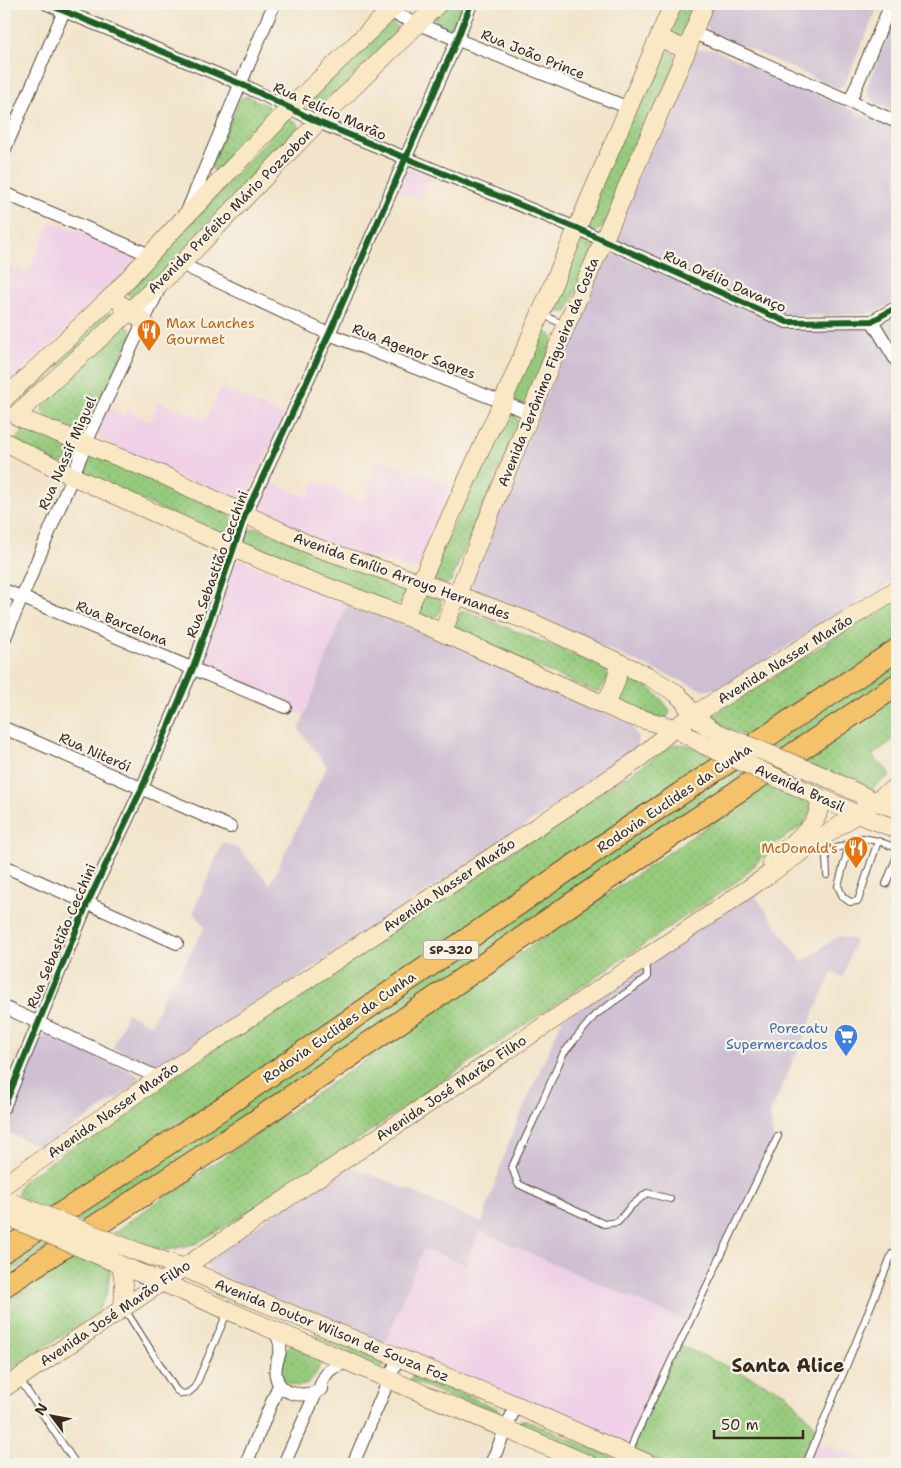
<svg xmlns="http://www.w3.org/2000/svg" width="901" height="1468" font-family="'Shantell Sans',sans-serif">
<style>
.built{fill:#efd0e6}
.industrial{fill:#cdbed2}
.grass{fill:url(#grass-dots);stroke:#687a4e}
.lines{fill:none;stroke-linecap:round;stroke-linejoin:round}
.lane-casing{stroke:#564638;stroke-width:8}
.street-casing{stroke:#564638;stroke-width:14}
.secondary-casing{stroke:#564638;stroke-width:19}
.highway-casing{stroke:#564638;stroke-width:24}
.lane{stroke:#fff;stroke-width:6}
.street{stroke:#fff;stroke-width:12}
.secondary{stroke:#fae7c3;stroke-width:18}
.highway{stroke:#f3c26a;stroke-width:22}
.secondary-bridge-casing{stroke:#564638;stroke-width:19;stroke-linecap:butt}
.secondary-bridge{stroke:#fae7c3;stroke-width:18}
.cycleway-casing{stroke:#f7f3e8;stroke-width:9}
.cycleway{stroke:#1b5e20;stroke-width:6}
.labels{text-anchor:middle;stroke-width:4.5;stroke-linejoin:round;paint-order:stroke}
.shield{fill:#f7f3e8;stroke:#73665b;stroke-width:1}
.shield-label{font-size:12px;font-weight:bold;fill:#3b2a1e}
.street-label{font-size:14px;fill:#3b2a1e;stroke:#f7f3e8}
.food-label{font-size:14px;fill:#c56008;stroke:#f7f3e8;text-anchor:start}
.shop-label{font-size:14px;fill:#366cbe;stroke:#f7f3e8;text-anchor:end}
.district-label{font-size:19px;font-weight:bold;fill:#3b2a1e;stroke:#f7f3e8}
</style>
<defs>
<pattern id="grass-dots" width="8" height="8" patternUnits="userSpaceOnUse" patternTransform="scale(1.25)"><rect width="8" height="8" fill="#96cb7d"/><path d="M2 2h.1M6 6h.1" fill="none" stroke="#82ae6c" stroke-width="1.8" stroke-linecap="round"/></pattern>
</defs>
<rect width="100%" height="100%" fill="#f7f3e8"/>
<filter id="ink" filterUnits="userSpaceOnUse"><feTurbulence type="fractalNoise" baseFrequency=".02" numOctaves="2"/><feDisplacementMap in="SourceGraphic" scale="10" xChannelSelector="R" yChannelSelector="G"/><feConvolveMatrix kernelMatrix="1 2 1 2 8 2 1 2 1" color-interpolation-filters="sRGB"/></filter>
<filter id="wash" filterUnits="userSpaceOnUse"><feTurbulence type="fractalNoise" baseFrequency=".0096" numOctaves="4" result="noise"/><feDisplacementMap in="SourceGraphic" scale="20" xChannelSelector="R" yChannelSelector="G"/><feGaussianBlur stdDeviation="1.12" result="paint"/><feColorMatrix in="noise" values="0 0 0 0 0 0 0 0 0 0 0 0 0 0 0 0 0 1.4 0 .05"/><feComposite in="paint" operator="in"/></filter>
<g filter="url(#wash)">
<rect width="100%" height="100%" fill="#f2e4cb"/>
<path class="built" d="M412,169l19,8 -11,23 -23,-10 8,-18z
M51,221l80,31 5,6 -2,8 -130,122v-124l23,10z
M221,388l63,28 -38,82 -11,4 -134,-62 -4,-11 11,-22 17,10 2,-7 24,12 7,-21 47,19z
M380,460l77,26 -34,78 -11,5 -99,-29 -55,-27 -3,-12 11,-21 42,18 6,-18 48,22z
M243,560l104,44 -43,111 -14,-6 -2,-8 -80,-35 -3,-8 29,-95z
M479,1231l210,92 -57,126 -247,-106 38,-95z
M815,1442l64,22h-73z"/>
<path class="industrial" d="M712,4h167l-34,80 -8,4 -128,-57 -4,-8z
M897,14v99l-24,-12 -7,-12z
M711,48l186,82v170l-21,12 -9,2 -77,2 -171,-74 -5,-9 79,-183z
M609,255h8l168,71 64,-1 20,3 6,4 22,38v209l-175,108 -13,3 -11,-2 -225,-96 -6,-5 134,-325z
M897,313v39l-15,-24 2,-9z
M347,604l51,18 234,103 6,13 -3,14 -466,312 -14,2 -42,-18 14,-35 24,12 19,-42 9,-8 26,-48 -12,-15 30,-70 16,7 31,35 57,-118 -28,-36z
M752,891l50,71 37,-26 16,4 -12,37 -11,-5 -62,142 4,30 -85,179 -210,-92 -13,34 -43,-16 -38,94 -159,-63 -16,-9 -3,-7v-4l138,-96 64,26 73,33 27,-82 54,-123z
M49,1036l85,37 5,3 1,6 -97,66 -39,-17v-3l36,-90z"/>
<path class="grass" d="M446,4h17l-12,23h-7l-9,-5v-7z
M678,4h22l-18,35 -11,-3 -2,-10z
M389,22l4,1 4,4 -2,8 -76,75 -9,-1 -3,-5 2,-5z
M665,51l9,2 3,9 -74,165 -7,5 -8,-4 -4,-8 74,-166z
M247,96l21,10 3,7 -50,58 -6,1 -4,-6 29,-67z
M286,120c7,-1 13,2 13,9l-159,166 -5,2h-5l-4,-6z
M583,237l8,4 3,8 -27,63h-8l-7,-3 -2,-9 25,-58z
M108,311l4,5 -88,85 -6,-5z
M124,327l5,1 4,5 -45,91 -5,6 -7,1 -29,-13 -5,-7 1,-8 76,-73z
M543,332l8,2 2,6 -24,63 -6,2 -9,-4 -4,-6 25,-59z
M506,412l9,3 4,8 -68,158 -5,4 -12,-5 -2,-7z
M25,426l43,19 3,6 -4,10 -7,3 -46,-22 9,-10z
M96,456l66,25 67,33 4,7 -5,12 -7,3 -131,-59 -5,-7 4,-11z
M256,528l146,55 4,8 -5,12 -9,3 -144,-57 -3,-9 4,-10z
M426,593l12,3 3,5v10c-6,10 -18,9 -24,-1l5,-15z
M897,598v44l-145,97 -42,-18 5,-7z
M467,611l136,56c8,9 3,16 -3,24h-7l-134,-57 -4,-10 6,-12z
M897,655v20l-115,77 -17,-8z
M623,676c19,5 38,18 47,36l-3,5 -5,3 -47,-19z
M897,695v42l-25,18 16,16 1,5 -18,13 -7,1 -64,-30z
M675,744l12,1 32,14 -665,453c-8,-3 -35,-10 -36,-19 0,-4 3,-9 5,-12l153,-106z
M731,764l18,8 -658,454 -23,-9z
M772,782l33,15 5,6v10l-7,12 -27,18 -34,35 -250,169 -210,145 -87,52 -27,6 -19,-3 -37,-14z
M34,1239l18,6 -48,32v-19z
M78,1256l22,8 10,7 -3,22 -11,21 -92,59v-70z
M289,1326l23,9 7,-3 64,28 1,6 -1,3 -96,-42z
M291,1344l32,14c-4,7 -7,19 -13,24 -13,10 -32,0 -30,-17 1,-6 8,-15 11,-21z
M679,1345l107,48 33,38 -13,33h-140l-34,-15z
M415,1374l83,35 2,2v7l-90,-38 3,-5z
M521,1420h4l89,38 3,3v3h-18l-80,-34 -2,-4z"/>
</g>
<g filter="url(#ink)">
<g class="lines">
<defs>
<path id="lane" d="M542,314l22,11
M850,842l-12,44 5,11 7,5 8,-1 20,-60
M823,851l3,6 1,18
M824,853l39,-15 15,3 19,7
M886,884l11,-28
M642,961l5,9v8l-52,37 -32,39 -24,55 -27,58 6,17 86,40 14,-2 12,-15 17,-14 23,6
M124,1308l52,82 6,4 6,-1 7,-6 33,-76
M20,1380l56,84
M629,1454l6,-17 143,-301
M4,1456l5,8
M806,1464l86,-210"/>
<path id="street" d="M47,4l194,80 77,38 258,106 211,94 85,-1 25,-14
M371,4l47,20 211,84
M692,32l205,90
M850,101l41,-97
M4,151l63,-147
M4,193l146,62
M188,209l86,-205
M181,264l148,70 201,79
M872,321l25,41
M4,590l281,117
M4,640l87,-208 69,-145
M4,728l226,99
M4,866l173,77
M4,1007l155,71
M4,1107l83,-203 55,-116 51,-120 52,-153 84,-181 128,-294 14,-36
M274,1331c15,22 -2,27 2,45 4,21 31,22 46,13l-2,-2c5,-15 13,-23 30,-24
M246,1464l33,-79
M284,1464l32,-71
M353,1464l46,-108
M491,1464l25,-59"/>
<path id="secondary" d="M659,38l28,12
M122,305l22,17
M4,399l108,-103 73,-79 105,-109 107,-104
M17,414l164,-150 137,-142 120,-118
M18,417l145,58 149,71 145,49 74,27 117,54 28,17 9,9 7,14 24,16
M4,441l18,10 50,25 161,72 70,30 102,38 222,99 47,13 30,17
M405,616l98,-215 170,-397
M443,632l14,-37 109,-269 121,-276 17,-46
M603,704c10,-12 17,-26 14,-42
M823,776l51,25 23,8
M813,794l43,20 41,15
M771,862c18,-18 56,-37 47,-66
M4,1185l155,-107 477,-317 38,-33 18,-12 205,-127
M138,1252l44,15 60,27 274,111 133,59
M114,1262l474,202
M121,1265l3,19 -1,23
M4,1388l719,-482 174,-120"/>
<path id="highway" d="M4,1251l217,-142 409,-282 267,-177
M4,1286l246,-161 400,-275 247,-165"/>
</defs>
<use href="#lane" class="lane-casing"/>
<use href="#street" class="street-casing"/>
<use href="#secondary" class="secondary-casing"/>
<use href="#highway" class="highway-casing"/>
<use href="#lane" class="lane"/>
<use href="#street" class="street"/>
<use href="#secondary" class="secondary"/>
<use href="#highway" class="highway"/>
<defs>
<path id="secondary-bridge" d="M716,732l107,44
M704,745l109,49
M13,1203l125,49
M6,1216l108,46"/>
</defs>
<use href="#secondary-bridge" class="secondary-bridge-casing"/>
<use href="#secondary-bridge" class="secondary-bridge"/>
<defs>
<path id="cycleway" d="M47,4l194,80 77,38 258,106 211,94 85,-1 25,-14
M4,1107l83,-203 55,-116 51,-120 52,-153 84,-181 128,-294 14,-36"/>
</defs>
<use href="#cycleway" class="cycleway-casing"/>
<use href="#cycleway" class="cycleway"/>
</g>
</g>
<defs>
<symbol id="restaurant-pin" viewBox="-11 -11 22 30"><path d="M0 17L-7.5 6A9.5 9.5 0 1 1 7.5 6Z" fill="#e8710a" stroke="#f7f3e8"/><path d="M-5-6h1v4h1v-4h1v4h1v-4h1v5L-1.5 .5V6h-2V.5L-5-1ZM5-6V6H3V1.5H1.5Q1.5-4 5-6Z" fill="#fff"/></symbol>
<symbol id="supermarket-pin" viewBox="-11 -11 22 30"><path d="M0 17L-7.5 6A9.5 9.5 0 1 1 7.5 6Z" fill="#3f7fe0" stroke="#f7f3e8"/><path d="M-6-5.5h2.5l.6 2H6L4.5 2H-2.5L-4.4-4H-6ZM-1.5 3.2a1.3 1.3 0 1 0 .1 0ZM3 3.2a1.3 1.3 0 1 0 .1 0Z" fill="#fff"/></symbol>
</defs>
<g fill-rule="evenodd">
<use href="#restaurant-pin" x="135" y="317" width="28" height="38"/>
<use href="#restaurant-pin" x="842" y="834" width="28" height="38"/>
<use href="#supermarket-pin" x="832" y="1022" width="28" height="38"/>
</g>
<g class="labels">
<rect class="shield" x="423.5" y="940.5" width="55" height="19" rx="4"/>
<g class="shield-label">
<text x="451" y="954">SP-320</text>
</g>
<g class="street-label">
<text transform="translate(533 54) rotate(22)" y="5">Rua João Prince</text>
<text transform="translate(330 111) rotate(24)" y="5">Rua Felício Marão</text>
<text transform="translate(230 211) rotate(-45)" y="5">Avenida Prefeito Mário Pozzobon</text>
<text transform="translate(725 281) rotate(24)" y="5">Rua Orélio Davanço</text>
<text transform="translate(414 351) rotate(21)" y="5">Rua Agenor Sagres</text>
<text transform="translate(548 372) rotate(-68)" y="5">Avenida Jerônimo Figueira da Costa</text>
<text transform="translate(67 453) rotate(-66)" y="5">Rua Nassif Miguel</text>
<text transform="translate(217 564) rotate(-70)" y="5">Rua Sebastião Cecchini</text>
<text transform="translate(402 576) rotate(20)" y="5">Avenida Emílio Arroyo Hernandes</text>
<text transform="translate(122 623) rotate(22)" y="5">Rua Barcelona</text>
<text transform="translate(785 659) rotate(-32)" y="5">Avenida Nasser Marão</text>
<text transform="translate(95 752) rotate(24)" y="5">Rua Niterói</text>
<text transform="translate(800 788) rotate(24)" y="5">Avenida Brasil</text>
<text transform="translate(674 798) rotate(-34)" y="5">Rodovia Euclides da Cunha</text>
<text transform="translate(449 885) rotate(-34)" y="5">Avenida Nasser Marão</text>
<text transform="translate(61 936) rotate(-67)" y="5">Rua Sebastião Cecchini</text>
<text transform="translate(339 1027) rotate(-35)" y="5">Rodovia Euclides da Cunha</text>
<text transform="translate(451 1088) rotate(-34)" y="5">Avenida José Marão Filho</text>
<text transform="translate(113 1110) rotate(-35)" y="5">Avenida Nasser Marão</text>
<text transform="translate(115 1313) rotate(-34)" y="5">Avenida José Marão Filho</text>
<text transform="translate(332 1330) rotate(22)" y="5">Avenida Doutor Wilson de Souza Foz</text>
</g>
<g class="food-label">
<text x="166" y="328">Max Lanches<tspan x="166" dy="16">Gourmet</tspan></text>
<text x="838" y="853" text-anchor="end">McDonald's</text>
</g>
<g class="shop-label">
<text x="828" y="1033">Porecatu<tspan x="828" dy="16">Supermercados</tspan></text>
</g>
<g class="district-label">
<text x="788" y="1372">Santa Alice</text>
</g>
</g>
<rect width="901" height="1468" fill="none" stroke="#f7f3e8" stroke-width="20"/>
<g transform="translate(52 1416) rotate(302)" stroke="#f7f3e8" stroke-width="4" paint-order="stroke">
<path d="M0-4L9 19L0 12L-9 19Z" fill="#3b2a1e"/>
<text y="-8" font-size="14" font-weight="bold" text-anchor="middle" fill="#3b2a1e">N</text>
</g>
<path d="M714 1430v8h89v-8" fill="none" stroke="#3b2a1e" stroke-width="2.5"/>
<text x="721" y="1430" font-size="15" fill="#3b2a1e" stroke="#f7f3e8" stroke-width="4" paint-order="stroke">50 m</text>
</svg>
